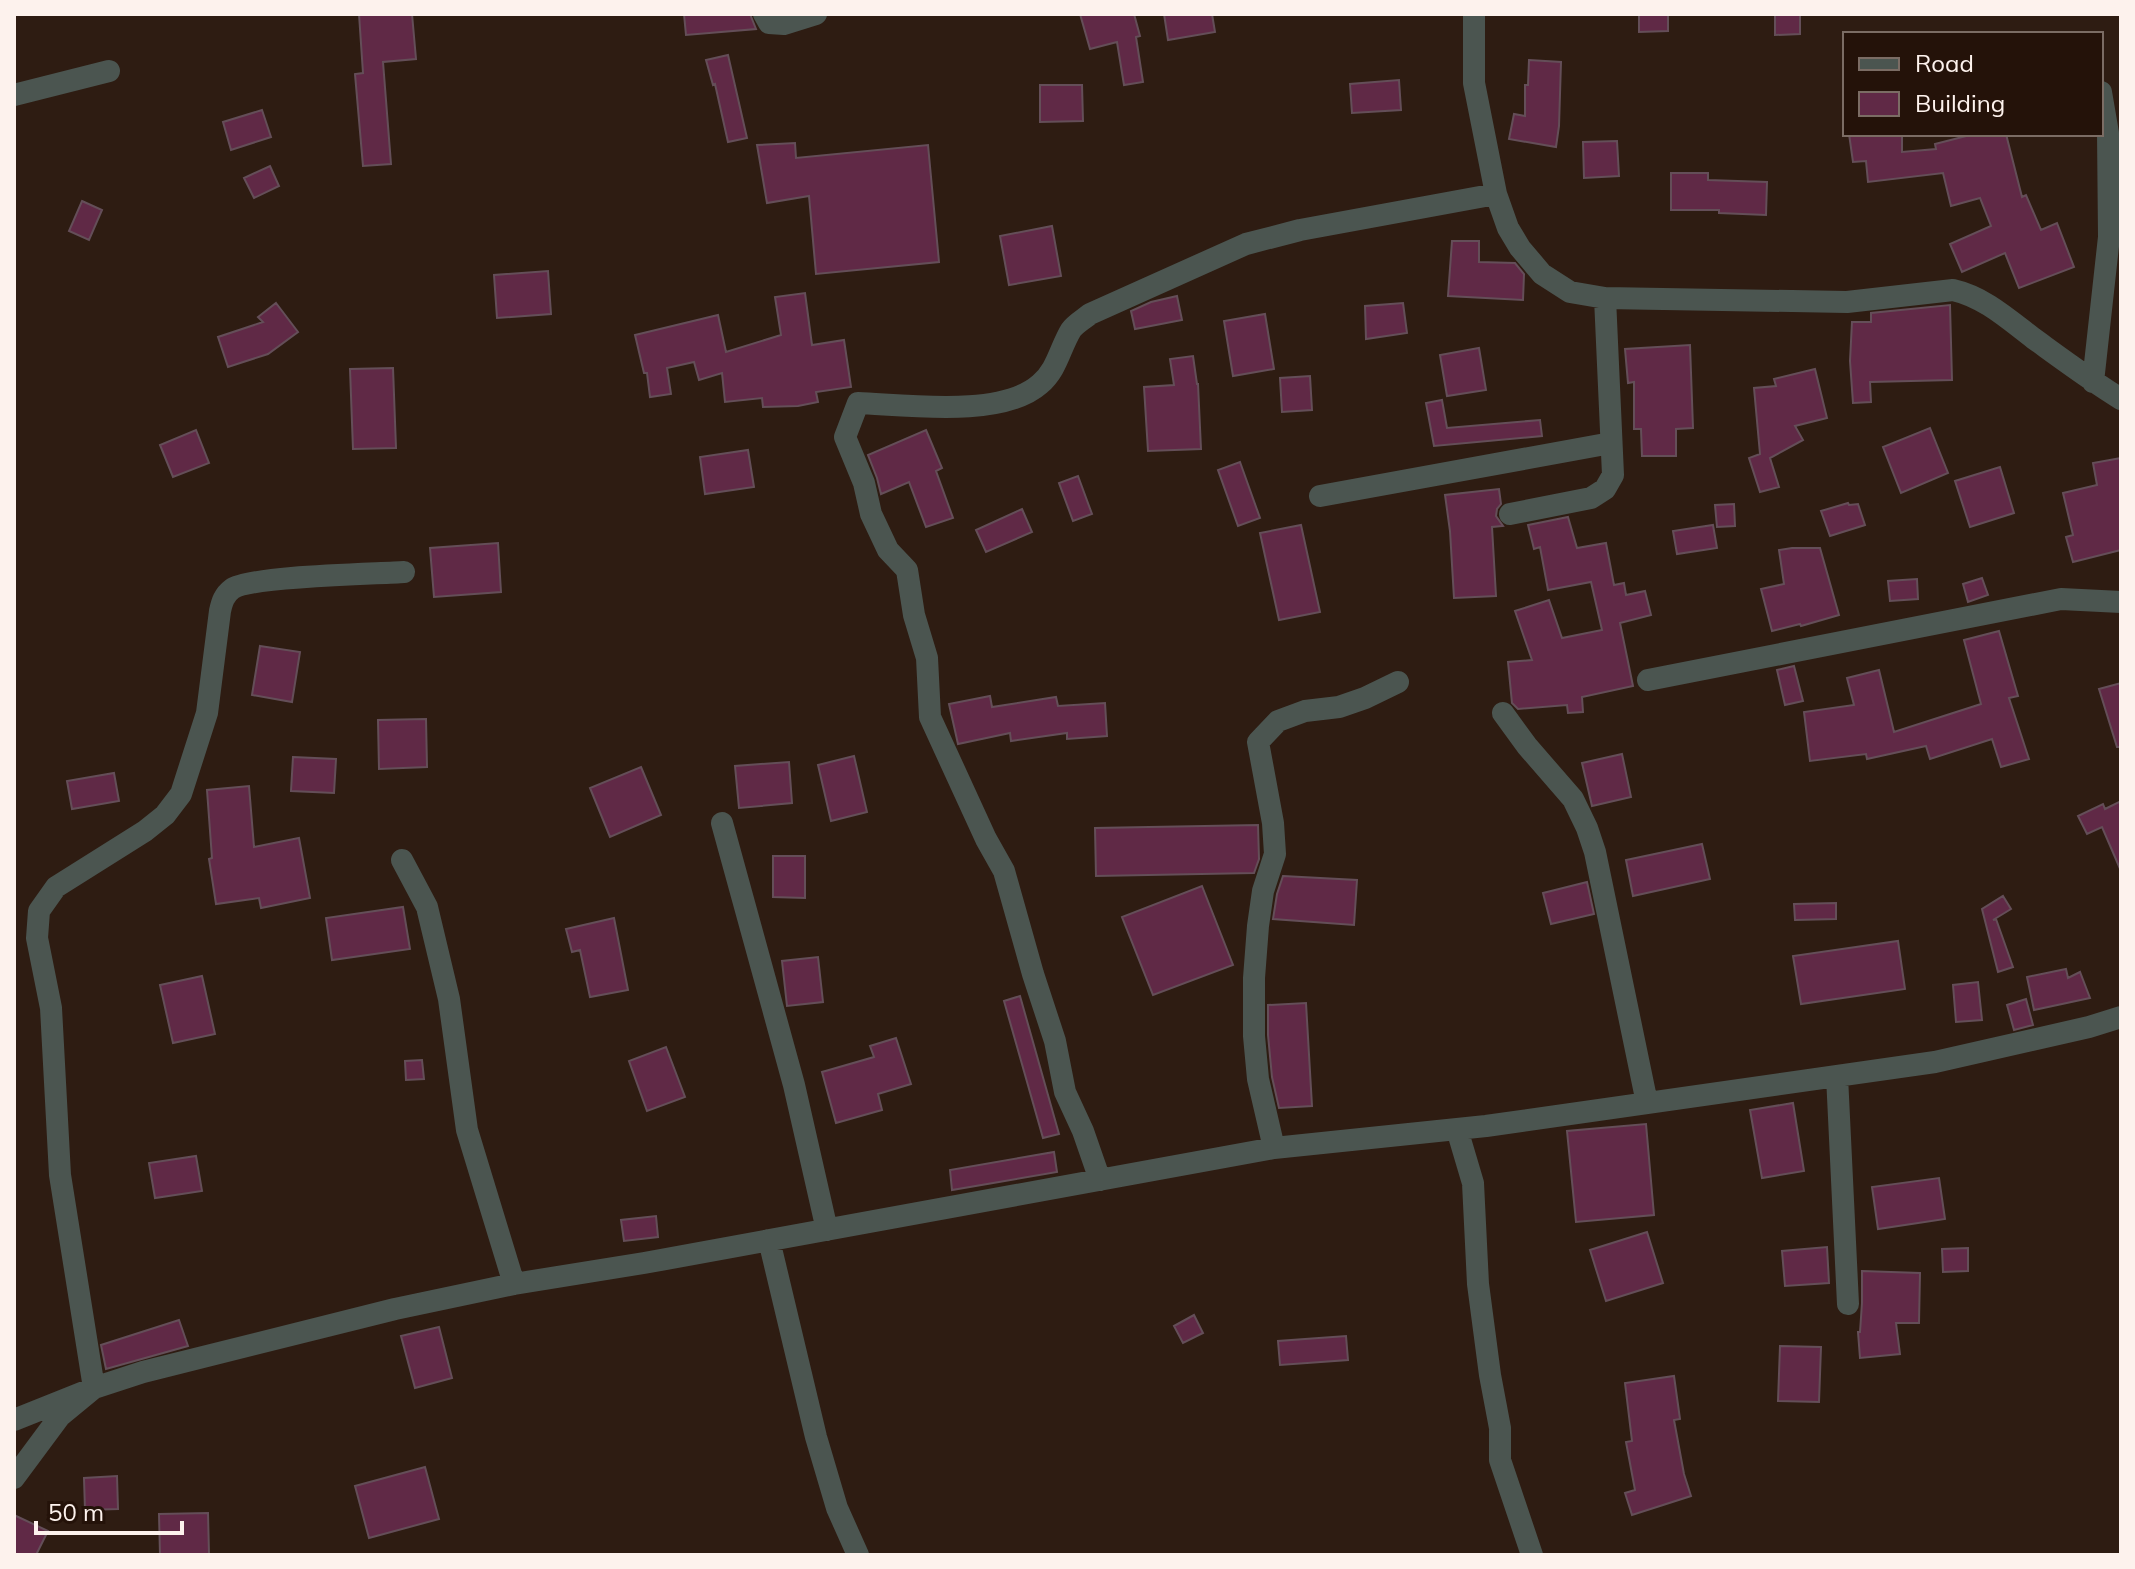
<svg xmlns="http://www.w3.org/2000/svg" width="2135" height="1569" font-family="Mulish,sans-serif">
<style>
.building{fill:#602946;stroke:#644e58;stroke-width:2}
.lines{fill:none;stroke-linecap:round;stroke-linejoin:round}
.minor{stroke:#4b5550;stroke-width:22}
</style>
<rect width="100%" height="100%" fill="#2e1c12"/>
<path class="building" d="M359,14h53l4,45 -33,3 8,102 -28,2 -8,-92 8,-1z
M684,14h66l6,15 -70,6z
M1080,14h54l6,22 -4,1 7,45 -19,3 -7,-43 -27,7z
M1164,14h48l3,18 -47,8z
M1639,14h29v17l-29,1z
M1775,14h25v20l-25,1z
M728,55l19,83 -19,4 -13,-58 -2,1 -7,-25z
M1529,60l32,2 -2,64 -3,21 -47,-8 5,-25 11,2v-31h3z
M1399,80l2,30 -49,3 -2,-29z
M1040,85h42l1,36 -43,1z
M262,110l9,27 -40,13 -8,-28z
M1849,134h53v18l34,-3 -1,-5 39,-10h32l16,63 4,-2 15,35 16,-7 17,44 -55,21 -14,-35 -43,19 -12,-28 41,-18 -11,-28 -29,8 -8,-33 -75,9 -2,-21 -13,1z
M1617,141l2,35 -35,2 -1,-36z
M795,143l1,15 132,-13 11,117 -123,12 -7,-78 -42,7 -10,-58z
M270,166l9,20 -25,12 -10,-20z
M1671,173h37v7l59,2 -1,33 -47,-2v-3h-48z
M82,201l20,9 -13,30 -20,-9z
M1052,226l9,50 -52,9 -9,-49z
M1452,241h27v21l36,1 9,11 -1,26 -75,-4z
M548,271l3,43 -54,4 -3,-43z
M805,293l7,52 32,-5 7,47 -35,5 2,10 -20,4 -35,1 -1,-9 -37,4 -3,-29 -23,7 -5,-18 -27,6 4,26 -21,3 -3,-24h-3l-9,-38 83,-20 8,37 55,-17 -6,-38z
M1177,296l5,24 -47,9 -4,-18 20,-9z
M276,303l22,29 -30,22 -40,13 -10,-30 45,-15 -5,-5z
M1403,303l4,30 -41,6 -1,-33z
M1950,305l2,75 -82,2 1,20 -18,1 -3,-42 2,-39h19v-9z
M1265,314l9,55 -41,7 -9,-55z
M1690,345l3,83 -17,1v27h-34l-1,-27h-7v-47l-6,1 -3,-34z
M1479,348l7,42 -39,6 -7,-41z
M1193,356l4,28h1l3,65 -53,2 -4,-64 30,-2 -4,-26z
M393,368l3,80 -43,1 -3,-80z
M1815,369l12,49 -32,8 8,14 -33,18 9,29 -19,5 -11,-34 11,-4 -6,-66 22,-2 -2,-7z
M1310,376l2,34 -30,2 -2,-34z
M1442,400l5,28 93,-8 2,16 -108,10 -8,-43z
M1930,428l18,45 -47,20 -18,-46z
M196,430l13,33 -36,14 -13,-32z
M926,430l16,38 -6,3 17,47 -27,9 -17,-45 -28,12 -4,-16 -9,-23z
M748,450l6,37 -49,7 -5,-37z
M2121,458v92l-48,12 -7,-25 7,-2 -10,-42 34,-8 -4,-22z
M1240,462l20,56 -22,8 -20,-56z
M2000,467l14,46 -44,14 -15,-46z
M1078,476l14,38 -19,7 -14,-38z
M1499,489l2,15 -4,5 -1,7 7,10 -11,1 4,69 -42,2 -4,-67 -5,-36z
M1848,503l1,2 9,-1 7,21 -35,11 -9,-25z
M1734,504l1,22 -18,1 -2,-22z
M1022,509l10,23 -46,20 -10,-22z
M1568,517l9,31 29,-5 8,42 10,-2 2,12 19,-4 6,24 -31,8 13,63 -51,11 1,15 -15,1 -1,-8 -49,4 -6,-6 -4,-41 24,-2 -17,-49 34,-11 13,38 40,-8 -11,-48 -43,8 -8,-43 -6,2 -6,-24z
M1301,525l19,87 -41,8 -19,-87z
M1713,525l4,23 -40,6 -4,-23z
M498,543l3,49 -67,5 -4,-49z
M1792,548h28l19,67 -38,11 -1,-2 -28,7 -11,-42 23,-5 -5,-34z
M1982,578l6,17 -20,7 -5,-18z
M1917,579l1,20 -28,2 -2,-20z
M1999,631l19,65 -9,2 20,61 -28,8 -9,-28 -62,20 -4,-13 -59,13 -1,-5 -56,7 -6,-49 50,-7 -7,-27 32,-8 15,62 87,-28 -17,-64z
M260,646l40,6 -8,50 -40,-7z
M1794,666l9,35 -18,4 -8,-35z
M2121,683v64h-4l-18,-58z
M990,696l2,11 64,-10 2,9 47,-3 2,33 -40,3v-6l-56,8 -1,-8 -52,11 -9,-40z
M426,719l1,48 -48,2 -1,-49z
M1622,754l9,43 -39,9 -10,-43z
M854,756l13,56 -36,9 -13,-56z
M293,757l43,2 -2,34 -43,-2z
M789,762l3,41 -53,5 -4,-42z
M641,767l20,48 -51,22 -20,-49z
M114,773l5,28 -47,8 -5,-28z
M249,786l5,61 45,-9 11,60 -49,10 -2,-10 -43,6 -7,-45 3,-1 -5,-68z
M2121,801v70l-19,-44 -15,7 -9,-18 25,-12 2,5z
M1258,825l1,34 -5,14 -158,3 -1,-48z
M1702,844l8,35 -77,17 -7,-36z
M773,856h32v42l-32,-1z
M1283,876l74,4 -3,45 -81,-6 4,-25z
M1587,882l7,32 -43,10 -8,-31z
M1202,886l31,79 -80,30 -31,-78z
M2003,896l8,13 -18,11 3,-1 17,48 -15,5 -16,-63z
M1836,903v16l-41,1 -1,-16z
M403,907l7,42 -78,11 -6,-42z
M614,918l14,72 -38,7 -10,-47 -8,2 -6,-23z
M1898,941l7,48 -104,15 -8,-48z
M818,957l5,45 -36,4 -5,-45z
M2066,969l2,9 12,-6 10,26 -56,12 -7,-33z
M202,976l13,58 -42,9 -13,-58z
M1978,982l4,38 -26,2 -3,-37z
M1020,996l39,138 -16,4 -39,-137z
M2026,999l7,26 -19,5 -7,-25z
M1306,1003l6,103 -33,2 -7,-31 -4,-42v-30z
M896,1038l15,46 -33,10 4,16 -46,13 -14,-51 52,-15 -4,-11z
M666,1047l19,50 -38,14 -18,-50z
M422,1060l2,19 -18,1 -1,-19z
M1793,1103l11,68 -42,7 -12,-68z
M1646,1124l8,91 -78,7 -9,-91z
M1054,1152l3,20 -105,18 -2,-20z
M196,1156l6,35 -47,7 -6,-35z
M1939,1178l6,41 -67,10 -6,-42z
M656,1216l2,21 -34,4 -3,-21z
M1647,1232l16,51 -57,18 -16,-51z
M1827,1247l2,36 -44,3 -3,-35z
M1968,1248v23l-25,1 -1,-23z
M1862,1271l58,2 -1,50h-23l4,31 -40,4 -2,-26h2l2,-29z
M1194,1315l9,18 -20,10 -9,-17z
M179,1320l9,26 -82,23 -5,-24z
M439,1327l13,51 -37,10 -14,-52z
M1346,1336l2,24 -68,5 -2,-24z
M1780,1346l41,1 -2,55 -41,-1z
M1674,1376l6,43 -6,1 10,54 7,22 -59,19 -7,-22 10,-3 -9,-48 6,-1 -7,-58z
M425,1467l14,52 -70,19 -14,-52z
M117,1476l1,33 -33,1 -1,-32z
M208,1513l1,41 -49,1 -1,-41z
M14,1515l34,16 -12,24h-22z"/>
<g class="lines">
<path class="minor" d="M764,14l5,9 15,1 32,-10
M1474,14v69l22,111 12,34 12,20 22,26 28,18 35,6 242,4 106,-12c31,7 55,29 80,48 29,21 57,42 88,61
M14,95l95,-24
M2093,382l16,-145 -1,-104 -7,-41
M1320,496l291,-53
M1510,514l81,-16 14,-9 8,-14 -8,-177
M1648,680l413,-81 60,3
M1503,713l24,33 46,53 14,29 8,24 52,251
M722,823l72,262 33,145
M402,860l25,47 22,92 18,131 47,154
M1837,1076l11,228
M1457,1129l16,54 5,101 12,91 10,53v32l32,95
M1274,1148l-16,-69 -4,-43v-58l4,-52 5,-35 12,-37 -2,-31 -15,-81 20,-21 27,-10 34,-4 26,-9 33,-16
M1100,1180l-17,-49 -18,-39 -10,-51 -22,-67 -29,-103 -18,-32 -56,-122 -3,-59 -13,-43 -7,-45 -19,-20 -17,-36 -7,-31 -19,-46 13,-34c49,2 144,15 182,-19 17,-14 20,-36 31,-54 4,-6 13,-11 19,-16l156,-70 54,-14 196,-36
M769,1240l47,197 21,71 21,47
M14,1420l80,-32 -34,-213 -9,-167 -14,-70 2,-27 17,-24 89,-56 20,-16 16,-21 26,-81 13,-102c2,-9 4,-16 12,-22 18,-13 142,-15 172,-17
M14,1478l46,-62 34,-28 49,-16 252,-63 119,-25 130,-21 630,-115 212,-22 449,-64 154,-35 32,-10"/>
</g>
<rect width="2135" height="1569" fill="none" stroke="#fdf2ed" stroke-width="32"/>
<rect x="1843" y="32" width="260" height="104" fill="#241209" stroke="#7b6c64" stroke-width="2"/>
<rect x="1859" y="58" width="40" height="12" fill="#4b5550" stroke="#7b6c64" stroke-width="2"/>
<text x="1915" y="72" font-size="24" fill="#fdf2ed">Road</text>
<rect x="1859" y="92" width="40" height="24" fill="#602946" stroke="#7b6c64" stroke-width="2"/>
<text x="1915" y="112" font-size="24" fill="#fdf2ed">Building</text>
<path d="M36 1521v12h146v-12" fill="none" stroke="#fdf2ed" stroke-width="4"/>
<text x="48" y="1521" font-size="24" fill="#fdf2ed" stroke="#241209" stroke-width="6" paint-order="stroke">50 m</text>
</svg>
